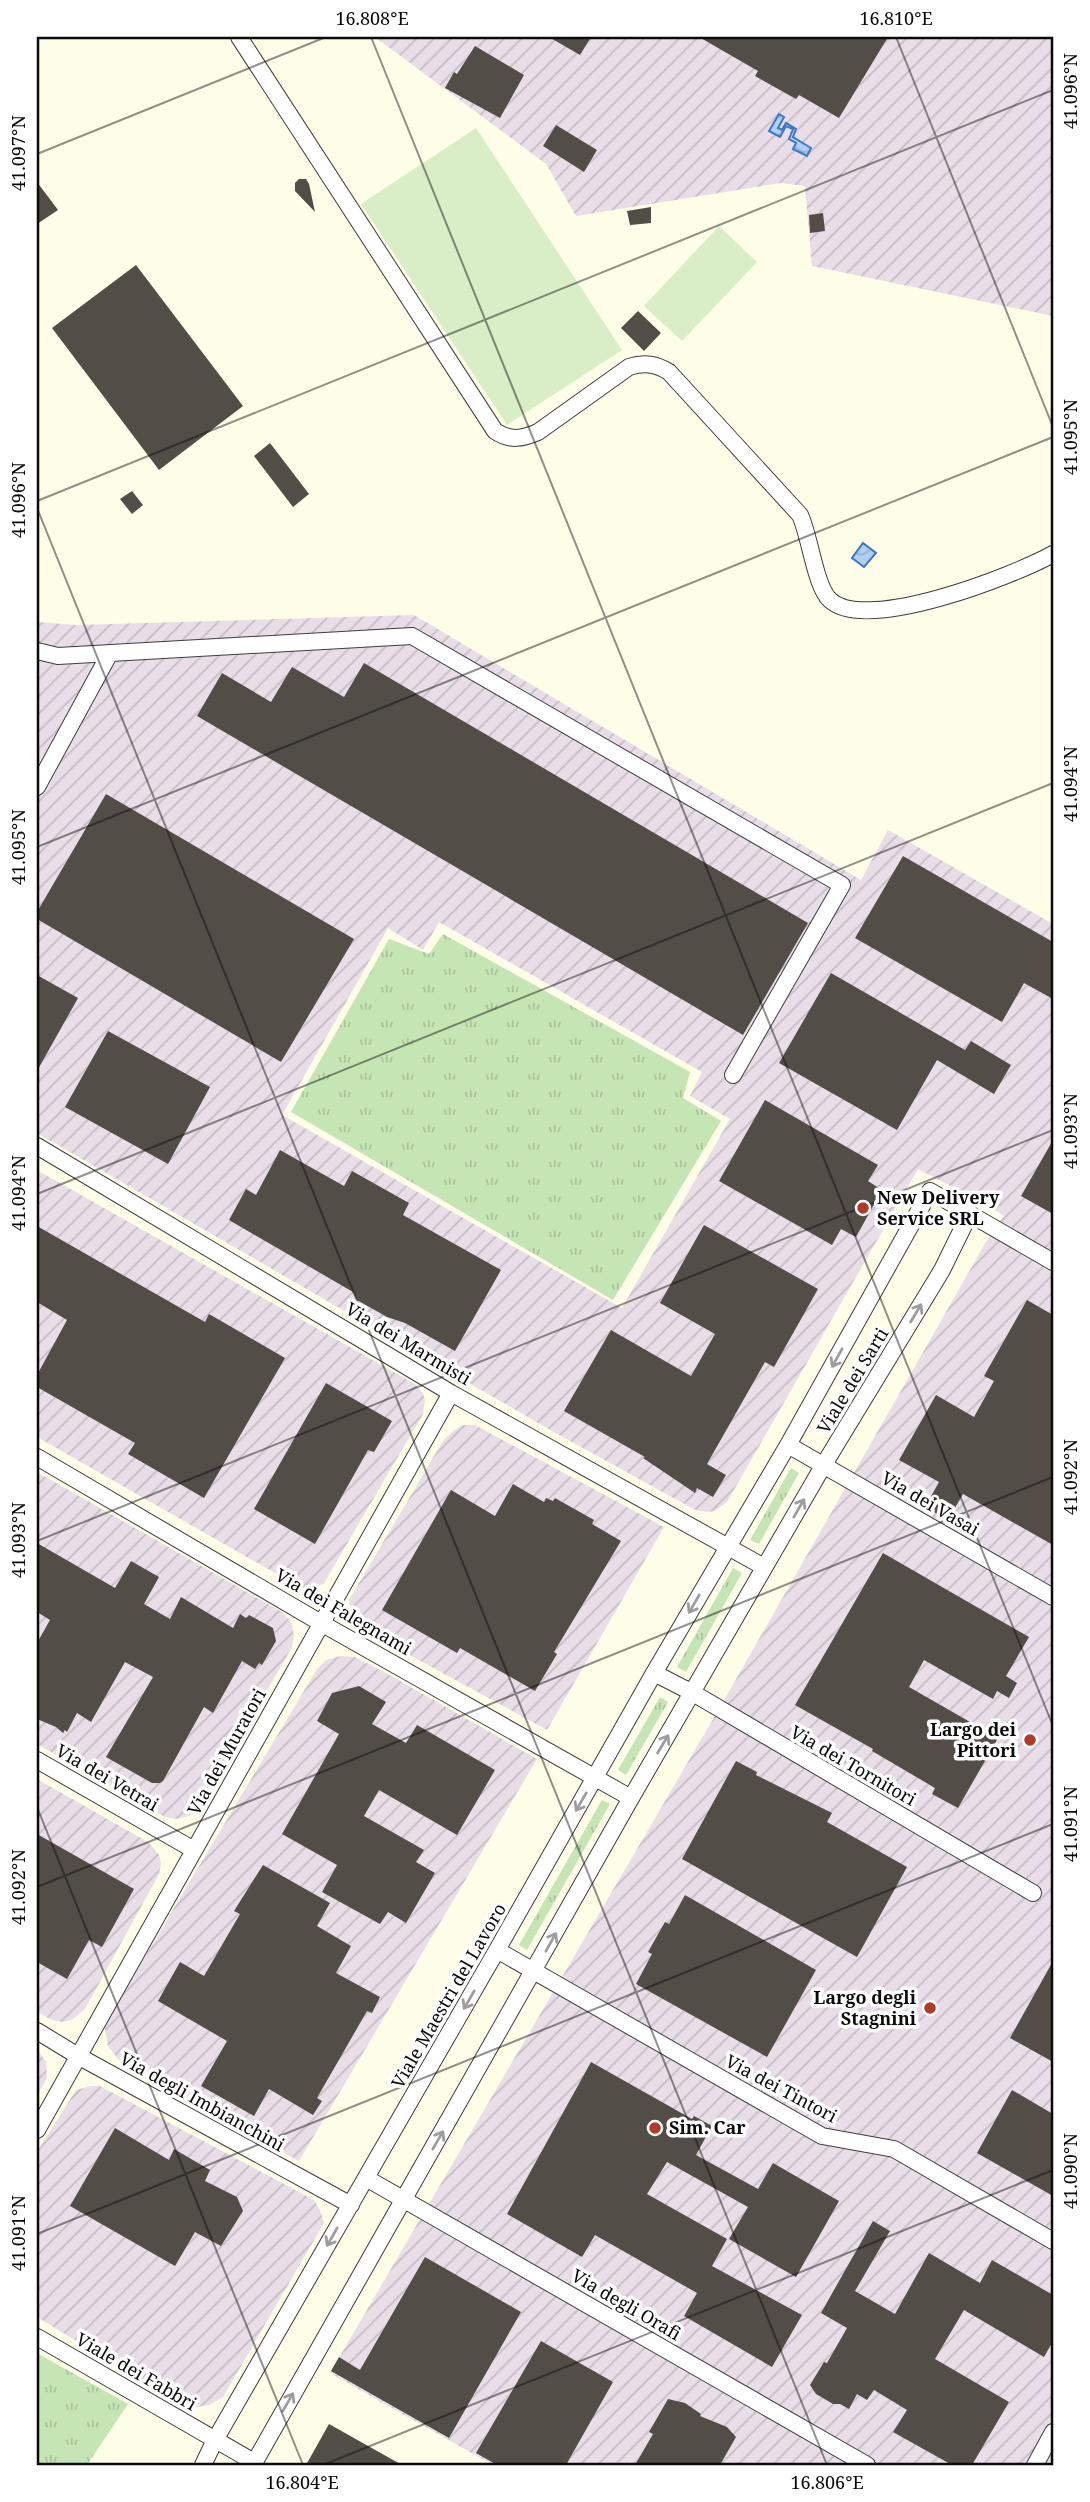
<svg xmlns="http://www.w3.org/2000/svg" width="1090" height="2502" font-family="'Noto Serif',serif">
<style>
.industrial{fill:url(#industrial-furrows);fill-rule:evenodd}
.grass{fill:url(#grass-tufts)}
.pitch{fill:#d9edc6}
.water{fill:url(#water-waves);stroke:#3b77c4;stroke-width:2}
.building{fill:#524d47}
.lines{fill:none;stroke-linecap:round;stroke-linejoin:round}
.street-casing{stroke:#3d3d3d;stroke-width:18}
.street{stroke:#fff;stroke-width:16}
.oneway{stroke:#9d9d9d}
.ticks{fill:none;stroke:#0a0a0a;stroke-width:2;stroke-opacity:0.45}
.poi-dot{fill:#b03b2b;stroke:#fff;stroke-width:2.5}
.labels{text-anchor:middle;stroke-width:7;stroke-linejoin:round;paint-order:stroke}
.poi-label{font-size:18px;font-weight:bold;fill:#0a0a0a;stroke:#fff;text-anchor:start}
.street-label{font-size:18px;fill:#0a0a0a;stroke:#fff}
.neatline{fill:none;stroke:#0a0a0a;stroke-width:2.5}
.ticks-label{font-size:18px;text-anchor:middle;fill:#0a0a0a}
</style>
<defs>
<pattern id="industrial-furrows" width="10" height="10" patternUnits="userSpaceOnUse" patternTransform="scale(1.75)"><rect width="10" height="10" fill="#e9dee8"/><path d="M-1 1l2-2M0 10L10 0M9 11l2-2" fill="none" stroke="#c6bdc6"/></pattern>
<pattern id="grass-tufts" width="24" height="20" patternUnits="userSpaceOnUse" patternTransform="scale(1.75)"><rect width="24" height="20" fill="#c6e5b5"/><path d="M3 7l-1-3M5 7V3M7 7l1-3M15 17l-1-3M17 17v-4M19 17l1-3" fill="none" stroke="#a9c39a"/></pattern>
<pattern id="water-waves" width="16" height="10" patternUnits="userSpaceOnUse" patternTransform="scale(1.75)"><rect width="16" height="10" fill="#b0cef2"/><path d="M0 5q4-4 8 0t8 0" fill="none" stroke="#96b0ce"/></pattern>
</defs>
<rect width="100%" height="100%" fill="#fefde8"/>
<path class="industrial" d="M375,37h678v279l-241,-50 -7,-80 -24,-3 -205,33 -30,-52z
M414,615l447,265 27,-50 165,94v1541h-560l-163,-92 389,-664 275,-481 10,-12 -15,-10 -71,-37 -191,333 -12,9 -8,1 -12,-2 -143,-79 -515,-298v-511l40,3zM439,922l263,150 -12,24 40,23 -108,189 -340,-193 106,-187 35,22z
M37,1170l378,214 8,9 2,8 -2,13 -99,169 -12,6 -11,-1 -264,-151z
M463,1425h12l189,102 -117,203 -189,-103 -6,-11 -3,-16 94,-159 10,-10z
M37,1472l245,140 9,10 3,13 -2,12 -92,160 -11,9 -13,3 -11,-2 -128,-73z
M341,1656l14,1 31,16 151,86 -238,402 -181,-102 -10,-13 -4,-21 213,-356 9,-9z
M37,1779l111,63 11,13 2,9 -2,10 -74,135 -12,10 -11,3 -10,-2 -15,-8z
M37,2049l9,13 1,16 -10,18z
M90,2086h10l214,114 6,10 4,13 -101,174 -14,8 -18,3 -11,-4 -143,-87v-165l39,-62z"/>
<path class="grass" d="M443,934l247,138 -7,26 38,23 -108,179 -322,-188 98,-173 40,15z
M791,1468l8,5 -40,71 -9,-4z
M733,1568l9,5 -56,99 -9,-5z
M660,1697l8,5 -42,73 -8,-5z
M602,1800l8,4 -83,146 -8,-5z
M37,2353l91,51 -41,61h-50z"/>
<path class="pitch" d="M476,128l146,222 -115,75 -146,-221z
M719,226l38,36 -75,79 -38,-35z"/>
<path class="water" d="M779,114l5,3 -6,11 4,2 4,-7 10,6 -3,8 18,11 -4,8 -14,-7 3,-6 -7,-4 4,-10 -7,-3 -6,11 -11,-6z
M863,543l13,10 -12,14 -12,-9z"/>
<path class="building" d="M549,37h42l-11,18z
M699,37h189l-49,81 -40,-23 -3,4 -41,-23 3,-5z
M475,46l49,29 -24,43 -55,-30 9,-16 3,2z
M556,125l41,25 -13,22 -41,-26z
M299,179h7l3,5 6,28 -20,-21v-8z
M37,182l21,28 -21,14z
M651,207v16l-21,2 -3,-14z
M823,213l2,18 -15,2 -1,-18z
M136,265l107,141 -84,64 -107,-142z
M638,311l23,22 -17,18 -23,-23z
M270,443l39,51 -16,13 -39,-51z
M132,491l11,14 -11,9 -12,-15z
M364,663l444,260 -65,112 -546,-319 25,-43 49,29 21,-35 52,30z
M106,794l248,145 -73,123 -244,-143v-7z
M903,856l150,86v57l-29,-16 -22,39 -147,-84z
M831,973l134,77 6,-9 40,24 -17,29 -57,-34 -40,70 -118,-67z
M37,975l41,23 -41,73z
M108,1031l102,56 -42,77 -103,-57z
M765,1100l113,65 -10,16 14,9 -26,47 -15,-8 -9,16 -113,-64z
M1053,1140v74l-32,-18z
M280,1150l64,36 8,-15 57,32 -6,12 98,55 -46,81 -50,-28 -18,-6 -30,-17 -4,-8 -124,-72 17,-31 10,6z
M704,1225l114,64 -44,78 -9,-5 -58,102 19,11 -13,22 -16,-9 -2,5 -52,-35 2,-1 -81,-46 47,-81 80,46 24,-42 -55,-31z
M37,1226l168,96 4,-8 76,44 -81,140 -76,-44 7,-11 -98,-56v-12l30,-55 -30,-18z
M1027,1300l26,15v230l-90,-51 -15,26 -23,-13 14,-25 -40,-22 37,-65 38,22 20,-36 -10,-5z
M326,1383l66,38 -18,31 -6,-2 -53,94 -61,-35z
M513,1484l31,18 2,-4 7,3 2,-3 39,22 -2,4 29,17 -67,111 3,2 -22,37 -75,-43 -3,5 -75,-43 69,-120 44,26z
M37,1543l78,45 16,-27 28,16 -15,27 26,15 11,-22 52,31 7,-14 6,4 3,-3 24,13 3,13 -14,24 -3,-2 -4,6 -13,-8 -29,52 -9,-6 -41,74 -3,2h-8l-46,-26 47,-80 -28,-15 -34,60 -14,-9 -10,19 -2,-2 -2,3 -7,-6 -19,-8v-76l13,-23 -13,-8z
M883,1553l146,84 -23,39 11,7 -8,15 -12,-7 -4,8 -69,-39 -15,27 89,51 -40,70 -26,-14 3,-6 -63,-37 1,-2 -78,-44z
M359,1686l27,16 -14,22 34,19 11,-18 78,45 -38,65 -78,-45 -15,26 60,34 -8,12 19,11 -29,50 -18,-11 -8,12 -58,-32 15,-27 -55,-31 57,-100 -22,-13 15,-28z
M736,1761l21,11 -1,3 76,38 -5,9 80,45 -50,90 -175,-98z
M37,1834l97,55 -32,58 -13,-7 -22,39 -30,-17z
M263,1865l67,38 -13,23 34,20 -15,27 44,24 -8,16 -5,-2 -50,87 5,3 -9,14 -44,-26 -15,27 -53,-30 26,-45 -69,-40 22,-39 24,14 36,-62 -6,-3z
M685,1895l131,75 -49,87 -131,-73 16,-30 -4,-2 17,-30 4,2z
M1053,1961v101l-43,-24z
M591,2062l101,57 2,-3 18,10 -16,29 62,34 15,-26 66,38 -43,76 -67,-38 19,-32 -81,-45 -20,32 80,45 -15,27 90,49 -30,52 -88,-51 13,-23 -102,-58 -13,22 -75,-43z
M1012,2090l41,24v82l-76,-43z
M115,2128l54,32 5,-11 36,21 -5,11 32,16 6,14 -22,35 -26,-14 -20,34 -105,-60z
M873,2221l17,10 -35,60 40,23 34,-61 51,30 12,-23 61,35v46l-9,16 -80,-47 -29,49 74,43 -37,63h-20l-59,-33 14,-22 -33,-20 -7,10 -10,-6 -8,15 -9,-5h-7l-17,-10 -6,-9 14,-23 3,1 20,-35 -26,-15z
M425,2257l96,55 -72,126 -118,-67 8,-14 21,13z
M541,2341l72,41 -47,83h-69l-21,-12z
M668,2399l17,4 16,11 -1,2 27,11 9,10 -16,28h-85l18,-31 -4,-2z
M329,2424l73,41h-96z"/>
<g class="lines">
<defs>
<path id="street" d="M239,37l256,394c15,10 27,8 43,1l91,-65c16,-5 27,-3 40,5l131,143c10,21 15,71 30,85 36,34 185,-25 223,-46
M37,651l21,5 354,-20 430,249 -109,190
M37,787l73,-134
M37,1146l414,247 313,174
M788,1445l265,152
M37,1457l284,166 310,175
M654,1673l39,20 340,200
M37,1760l157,90
M497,1950l325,186 72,13 159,92
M37,2031l41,25 273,149
M37,2130l414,-737
M366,2178l501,287
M37,2337l217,125
M203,2465l12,-25 282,-490 157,-277 134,-228 142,-254 123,71
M253,2465l378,-667 192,-332 119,-196 28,-57
M1035,2465l18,-33"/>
</defs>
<use href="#street" class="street-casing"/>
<use href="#street" class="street"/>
</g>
<defs><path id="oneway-shaft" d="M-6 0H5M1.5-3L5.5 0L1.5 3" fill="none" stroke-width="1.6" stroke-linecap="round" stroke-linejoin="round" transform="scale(1.75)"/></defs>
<g class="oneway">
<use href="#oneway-shaft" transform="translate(916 1313) rotate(-59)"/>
<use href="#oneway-shaft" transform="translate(837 1358) rotate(119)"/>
<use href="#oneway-shaft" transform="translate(799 1508) rotate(-60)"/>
<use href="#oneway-shaft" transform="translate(694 1604) rotate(120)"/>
<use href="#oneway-shaft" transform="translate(663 1744) rotate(-59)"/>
<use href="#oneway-shaft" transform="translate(581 1802) rotate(120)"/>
<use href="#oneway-shaft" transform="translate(551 1942) rotate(-61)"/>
<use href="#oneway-shaft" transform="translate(469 2000) rotate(120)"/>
<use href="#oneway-shaft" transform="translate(438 2140) rotate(-60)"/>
<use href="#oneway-shaft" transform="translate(332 2237) rotate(120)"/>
<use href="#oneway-shaft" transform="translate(288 2402) rotate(-60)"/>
</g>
<path class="ticks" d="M371,37l682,1689M896,37l157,390M37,154l289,-117M37,501l1016,-411M37,508l790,1957M37,847l1016,-410M37,1194l1016,-411M37,1541l1016,-411M37,1807l266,658M37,1887l1016,-410M37,2234l1016,-410M323,2465l730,-295"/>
<g class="poi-dot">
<circle cx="863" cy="1208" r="7"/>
<circle cx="1030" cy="1740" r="7"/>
<circle cx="930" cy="2008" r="7"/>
<circle cx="655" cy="2128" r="7"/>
</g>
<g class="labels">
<g class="poi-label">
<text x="877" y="1204">New Delivery<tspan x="877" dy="21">Service SRL</tspan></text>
<text x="1016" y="1736" text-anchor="end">Largo dei<tspan x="1016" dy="21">Pittori</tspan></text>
<text x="916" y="2004" text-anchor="end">Largo degli<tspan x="916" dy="21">Stagnini</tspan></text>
<text x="669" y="2134">Sim. Car</text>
</g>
<g class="street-label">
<text transform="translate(408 1344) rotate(31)" y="6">Via dei Marmisti</text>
<text transform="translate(853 1381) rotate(-59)" y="6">Viale dei Sarti</text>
<text transform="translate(930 1504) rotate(30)" y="6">Via dei Vasai</text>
<text transform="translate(343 1612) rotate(30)" y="6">Via dei Falegnami</text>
<text transform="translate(227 1752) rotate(-61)" y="6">Via dei Muratori</text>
<text transform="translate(853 1766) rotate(30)" y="6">Via dei Tornitori</text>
<text transform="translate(107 1778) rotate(30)" y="6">Via dei Vetrai</text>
<text transform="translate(449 1996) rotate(-60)" y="6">Viale Maestri del Lavoro</text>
<text transform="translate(781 2089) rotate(28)" y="6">Via dei Tintori</text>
<text transform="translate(202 2102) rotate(29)" y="6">Via degli Imbianchini</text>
<text transform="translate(626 2305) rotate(30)" y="6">Via degli Orafi</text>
<text transform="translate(136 2372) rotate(30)" y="6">Viale dei Fabbri</text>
</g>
</g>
<rect width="1090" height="2502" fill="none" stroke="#ffffff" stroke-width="77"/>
<rect x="38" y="38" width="1014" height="2426" class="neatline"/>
<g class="ticks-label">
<text x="372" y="25">16.808°E</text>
<text x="896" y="25">16.810°E</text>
<text transform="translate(1071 91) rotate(-90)" y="6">41.096°N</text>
<text transform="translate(19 153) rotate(-90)" y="6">41.097°N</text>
<text transform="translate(1071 437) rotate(-90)" y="6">41.095°N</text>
<text transform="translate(19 500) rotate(-90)" y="6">41.096°N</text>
<text transform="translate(1071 784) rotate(-90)" y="6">41.094°N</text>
<text transform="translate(19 847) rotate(-90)" y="6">41.095°N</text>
<text transform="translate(1071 1131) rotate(-90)" y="6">41.093°N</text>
<text transform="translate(19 1193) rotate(-90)" y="6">41.094°N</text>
<text transform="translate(1071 1477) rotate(-90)" y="6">41.092°N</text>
<text transform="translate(19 1540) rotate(-90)" y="6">41.093°N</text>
<text transform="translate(1071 1824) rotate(-90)" y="6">41.091°N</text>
<text transform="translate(19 1887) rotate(-90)" y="6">41.092°N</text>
<text transform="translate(1071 2171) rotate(-90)" y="6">41.090°N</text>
<text transform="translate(19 2233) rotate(-90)" y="6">41.091°N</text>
<text x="302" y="2489">16.804°E</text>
<text x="827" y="2489">16.806°E</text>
</g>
</svg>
